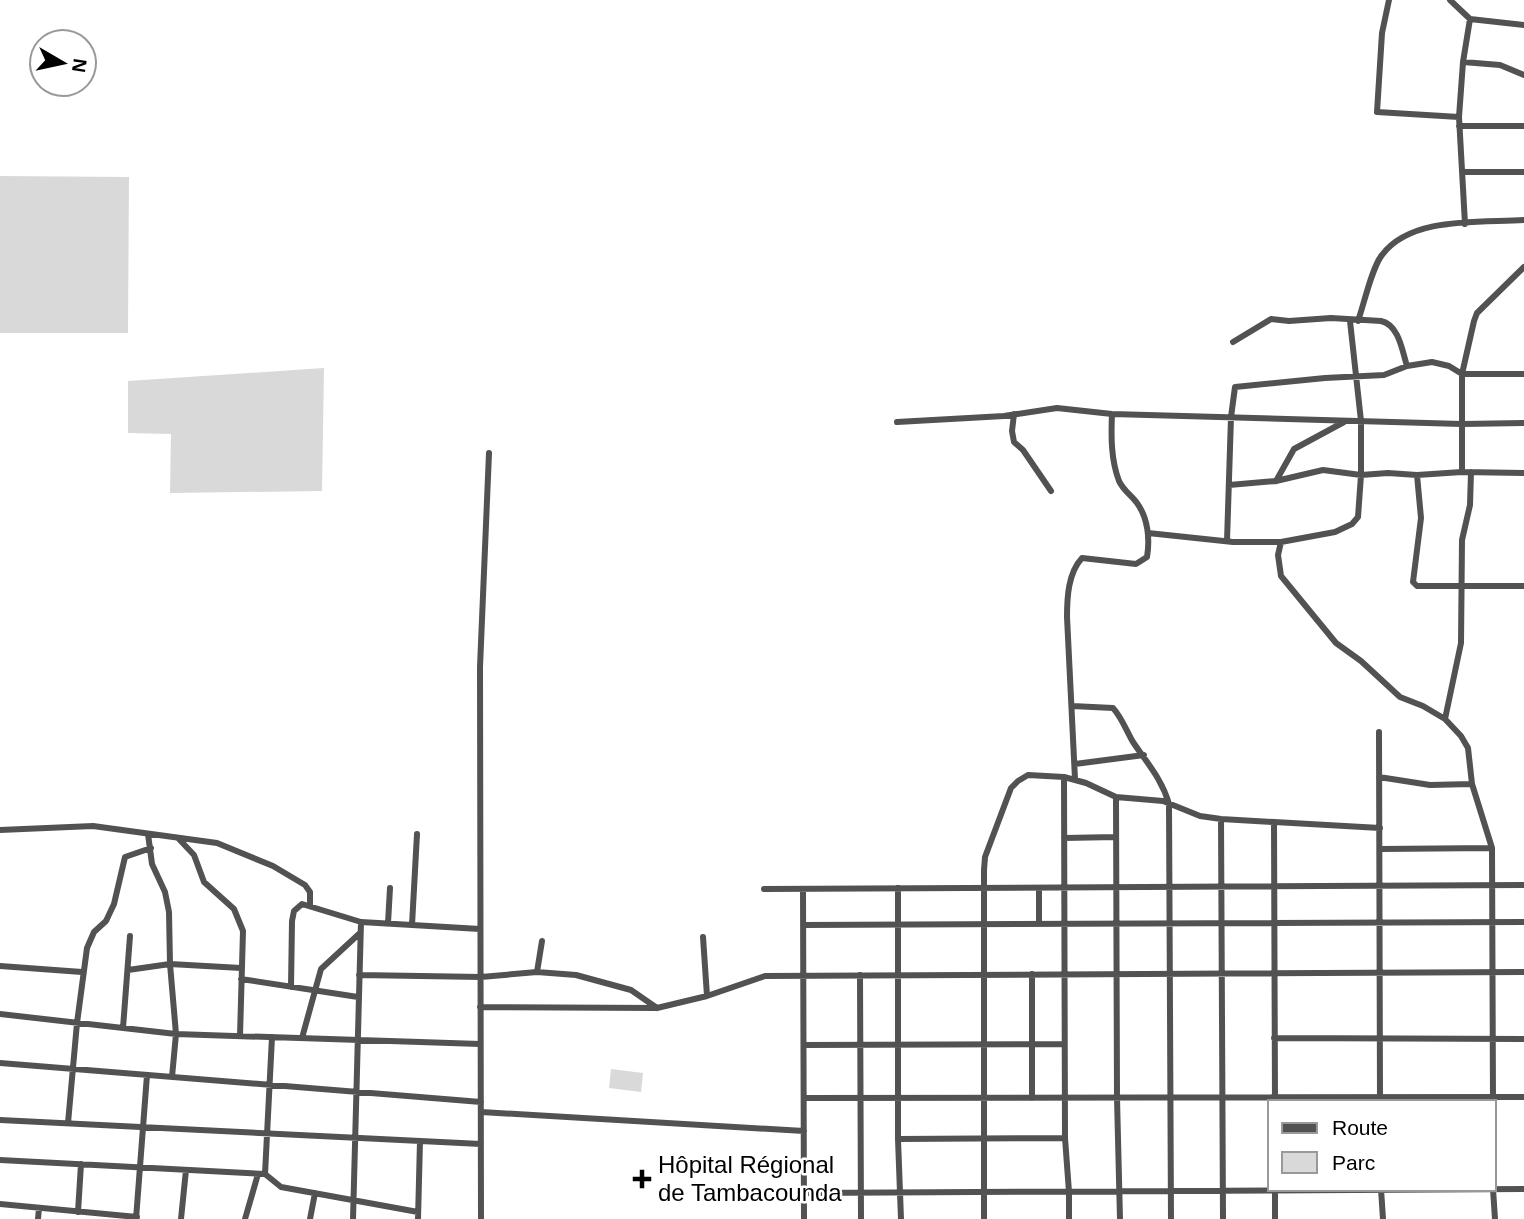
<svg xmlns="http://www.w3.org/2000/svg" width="1524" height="1219" font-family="Arial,sans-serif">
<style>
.green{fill:#d9d9d9}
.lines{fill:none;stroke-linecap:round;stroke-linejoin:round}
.street{stroke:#525252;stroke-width:6}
.poi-dot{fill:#000;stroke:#fff;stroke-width:2.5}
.labels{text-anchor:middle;stroke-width:5;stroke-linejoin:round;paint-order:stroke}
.poi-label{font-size:24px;fill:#000;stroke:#fff;text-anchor:start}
</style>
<rect width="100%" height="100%" fill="#fff"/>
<path class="green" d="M0,176l129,1 -1,156h-128z
M324,368l-2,123 -152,2 1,-59 -43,-1v-52z
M611,1069l32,4 -2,19 -32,-4z"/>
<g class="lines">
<path class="street" d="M1389,0l-7,33 -5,79 82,5
M1450,0l20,19 54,6
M1463,62l37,3 24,10
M1459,126h65
M1462,172h62
M1465,224l-6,-107 4,-55 7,-43
M1358,321c6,-17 14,-54 24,-66 29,-39 98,-32 142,-35
M1233,342l38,-23 18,2 42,-3 50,3c18,4 21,29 26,45
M1014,414l-2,17 2,11 9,8 28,41
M897,422l107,-6 53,-8 55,6 350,10 62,-1
M1462,472v-98l12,-53 3,-8 47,-46
M1417,475l4,43 -8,64 4,4h107
M1276,481l18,-32 50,-27
M1229,485l47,-4 47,-11 38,5 27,-2 29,2 45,-3 62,1
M1148,533l85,9h48l54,-10 17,-8 6,-7 3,-42v-54l-11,-100
M1227,541l4,-124 4,-30 90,-9 59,-3 23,-9 25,-4 17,4 13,8h62
M1281,542l-3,13 3,21 55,67 25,18 39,36 23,9 22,13 16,17 7,12 4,36 20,64 1,254
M1072,706l41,2c9,10 13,22 20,34 14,21 29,37 36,62l2,415
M1445,719l16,-76 1,-103 8,-35 1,-33
M1379,732l1,370
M1075,764l69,-9
M1064,777l1,361 4,54v27
M1379,777l51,8 42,-1
M1075,779l-8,-162c0,-19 1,-44 15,-59l54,6 11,-7c3,-18 1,-39 -10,-54 -6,-8 -14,-13 -18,-22 -8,-21 -8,-44 -7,-67
M1116,797l1,301 3,121
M1221,819l2,400
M1274,822l1,280
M0,830l93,-4 124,17 56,23 32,19 5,7v13
M148,834l4,30 13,28 4,20 1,52 6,70 -4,43
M178,838l16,17 10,27 30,27 9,22 -3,105
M1064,838l52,-1
M1380,849l112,-1
M898,888v251l3,80
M1039,888v36
M764,889l760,-4
M803,889l1,330
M388,923l2,-35
M412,925l5,-91
M803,925l721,-3
M703,937l4,59
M0,966l82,6
M128,970l42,-6 71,4
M537,972l5,-31
M1032,974v124
M359,975l122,2 56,-5 39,3 55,15 26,18
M860,975l1,244
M241,979l117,18
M291,987l1,-66 2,-10 8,-7 59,18 119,7
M480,1007l177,1 50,-12 58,-20 759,-4
M0,1014l176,20 304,10
M123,1028l7,-92
M302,1038l19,-69 39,-36
M1274,1038l250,1
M804,1045l260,-1
M0,1063l481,39
M804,1098l720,-1
M481,1112l323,19
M0,1120l481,24
M68,1123l9,-100 10,-75 7,-16 12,-11 8,-17 11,-47 26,-9
M898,1139l167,-1
M0,1160l265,14 16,13 137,25
M265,1174l7,-137
M1275,1189v30
M1381,1189l2,30
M1493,1189l2,30
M804,1193l720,-4
M0,1204l137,13
M78,1212l3,-48
M38,1219l1,-11
M136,1219l11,-144
M181,1219l5,-49
M245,1219l13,-45
M310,1219l5,-26
M353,1219l8,-297
M418,1219l2,-78
M481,1219l-1,-552 9,-214
M984,1219v-349l1,-13 26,-69 7,-7 10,-6 36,2 22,6 30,14 47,4 37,15 21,3 159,9"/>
</g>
<path class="poi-dot" d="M638.5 1168.5h7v7h7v7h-7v7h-7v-7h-7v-7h7z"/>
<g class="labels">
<g class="poi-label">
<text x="658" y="1173">Hôpital Régional<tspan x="658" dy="28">de Tambacounda</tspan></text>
</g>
</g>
<rect x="1268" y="1100" width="228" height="91" fill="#ffffff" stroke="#999999" stroke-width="2"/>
<rect x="1282" y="1123" width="35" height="10" fill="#525252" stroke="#999999" stroke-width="2"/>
<text x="1332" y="1135" font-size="21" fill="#000000">Route</text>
<rect x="1282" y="1152" width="35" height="21" fill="#d9d9d9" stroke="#999999" stroke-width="2"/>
<text x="1332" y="1170" font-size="21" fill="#000000">Parc</text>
<g transform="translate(63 63) rotate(99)"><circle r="33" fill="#ffffff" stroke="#999999" stroke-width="2"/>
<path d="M0-5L12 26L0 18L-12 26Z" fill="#000000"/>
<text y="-10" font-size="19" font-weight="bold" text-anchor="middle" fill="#000000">N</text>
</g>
</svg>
